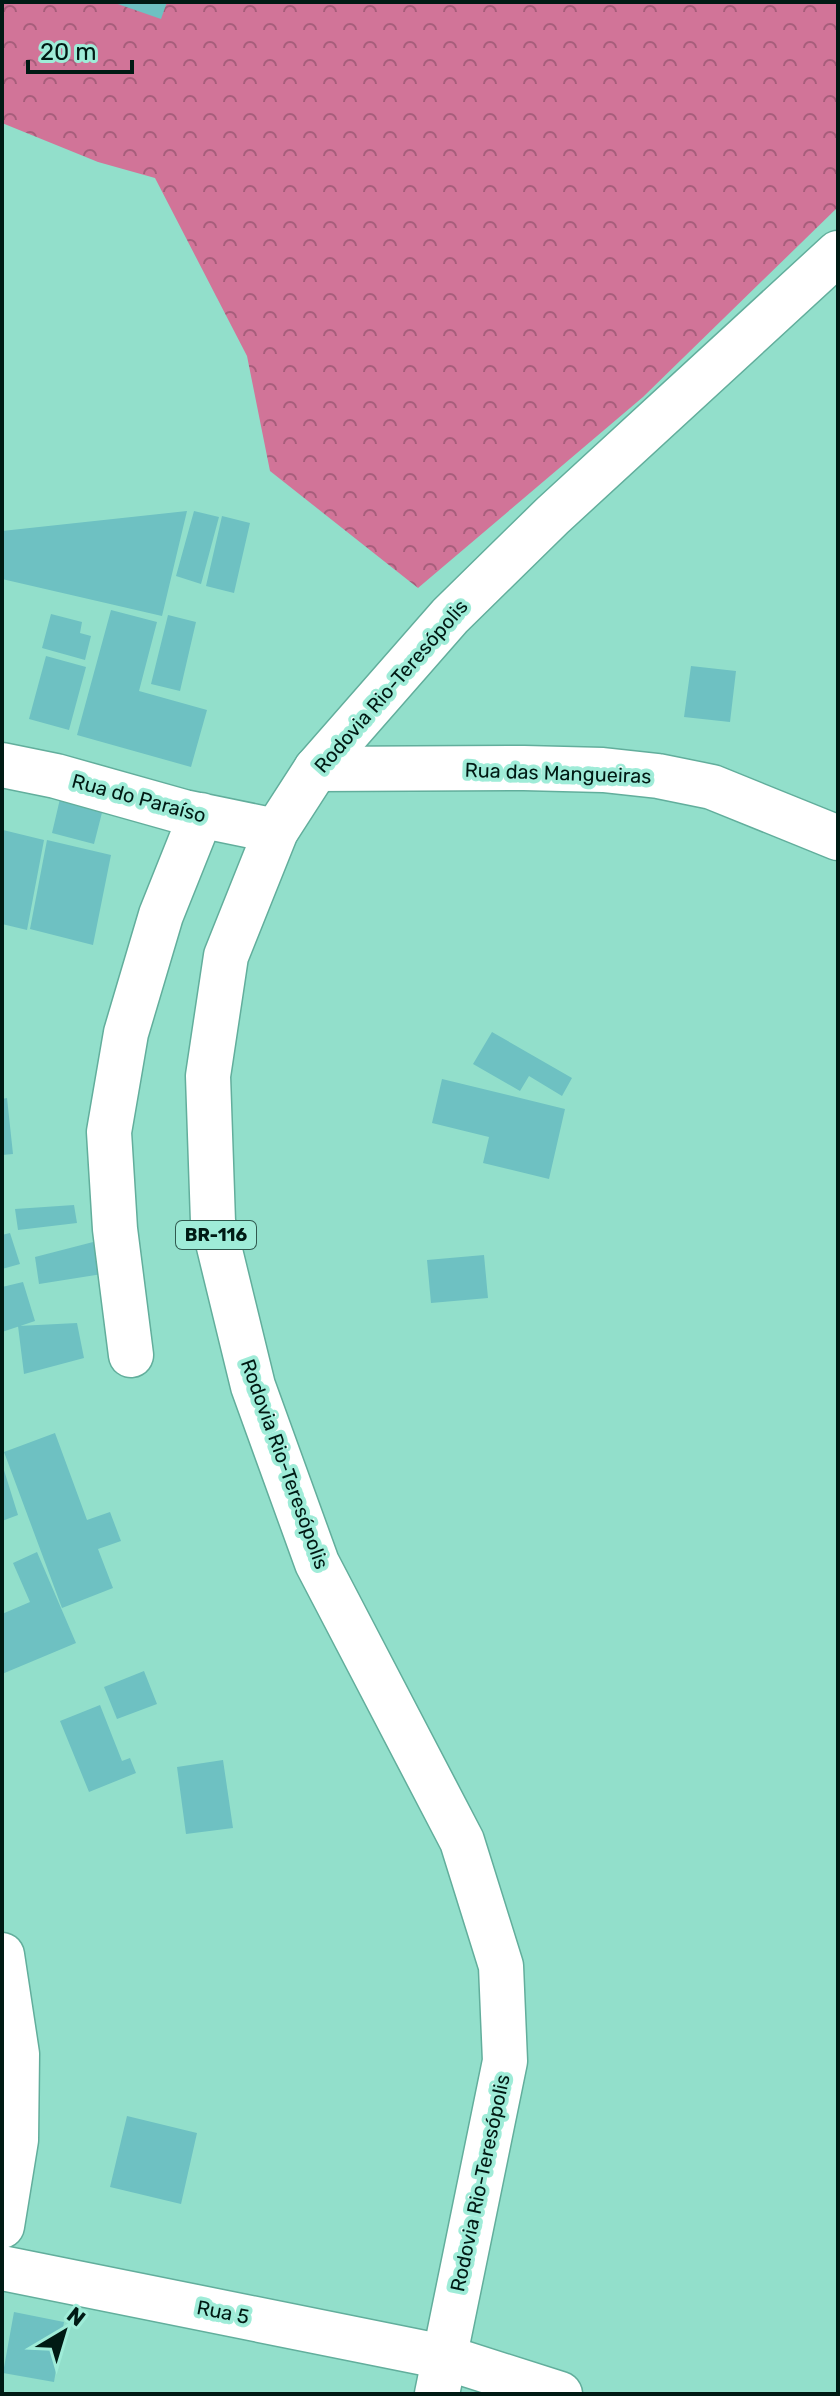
<svg xmlns="http://www.w3.org/2000/svg" width="840" height="2396" font-family="Rubik,sans-serif">
<style>
.forest{fill:url(#forest-crowns)}
.building{fill:#6ec1c2}
.lines{fill:none;stroke-linecap:round;stroke-linejoin:round}
.minor-casing{stroke:#62ae9c;stroke-width:47}
.highway-casing{stroke:#62ae9c;stroke-width:47}
.minor{stroke:#fff;stroke-width:44}
.highway{stroke:#fff;stroke-width:44}
.labels{text-anchor:middle;stroke-width:8;stroke-linejoin:round;paint-order:stroke}
.shield{fill:#9fecd8;stroke:#30594f;stroke-width:2}
.shield-label{font-size:18px;font-weight:bold;fill:#001a14}
.street-label{font-size:20px;fill:#001a14;stroke:#9fecd8}
</style>
<defs>
<pattern id="forest-crowns" width="20" height="18" patternUnits="userSpaceOnUse" patternTransform="scale(2)"><rect width="20" height="18" fill="#d17498"/><path d="M2 6a3 3 0 1 1 6 0M12 15a3 3 0 1 1 6 0" fill="none" stroke="#a75e7b"/></pattern>
</defs>
<rect width="100%" height="100%" fill="#92dfcb"/>
<path class="forest" d="M2,2h836v205l-195,190 -225,191 -148,-117 -23,-115 -92,-178 -57,-16 -96,-39z"/>
<path class="building" d="M112,2h55l-6,17z
M187,511l-25,105 -160,-37v-48z
M194,511l25,6 -18,67 -25,-8z
M222,516l28,7 -16,70 -28,-7z
M111,610l46,12 -18,69 68,19 -16,57 -114,-32z
M51,614l31,8 -2,11 11,3 -6,24 -43,-12z
M168,615l28,7 -16,69 -29,-7z
M46,656l40,11 -17,63 -40,-11z
M691,666l45,5 -6,51 -46,-5z
M63,786l43,11 -12,47 -42,-11z
M3,830l41,10 -17,90 -25,-6z
M47,840l64,15 -18,90 -63,-16z
M492,1032l80,46 -10,18 -33,-20 -9,15 -47,-27z
M442,1079l123,30 -16,70 -66,-16 6,-26 -57,-14z
M7,1098l6,56 -11,1v-56z
M74,1205l3,18 -59,7 -3,-21z
M10,1233l10,31 -18,5v-34z
M97,1241l5,33 -63,10 -4,-27z
M484,1255l4,43 -57,5 -4,-43z
M23,1282l12,39 -33,11v-45z
M77,1323l7,35 -60,16 -6,-48z
M55,1433l32,87 23,-8 11,29 -23,8 15,39 -51,20 -58,-156z
M3,1467l15,48 -16,6v-53z
M37,1552l39,91 -74,31v-60l28,-12 -17,-39z
M144,1671l13,33 -40,15 -13,-32z
M100,1705l22,56 8,-3 6,15 -47,19 -29,-71z
M223,1760l10,68 -47,6 -9,-67z
M127,2116l70,17 -16,71 -71,-17z
M14,2312l50,10 -10,60 -51,-9z"/>
<g class="lines">
<defs>
<path id="minor" d="M2,765l54,11 128,36 92,19
M316,769l208,-1 79,2 55,6 54,11 126,51
M131,1355l-16,-126 -6,-97 17,-99 35,-118 40,-100
M2,1955l15,99 -1,86 -14,86
M2,2268l442,89 116,37"/>
<path id="highway" d="M437,2394l68,-333 -4,-95 -39,-125 -145,-278 -64,-177 -40,-164 -5,-146 18,-120 50,-125 40,-62 134,-153 102,-100 286,-263"/>
</defs>
<use href="#minor" class="minor-casing"/>
<use href="#highway" class="highway-casing"/>
<use href="#minor" class="minor"/>
<use href="#highway" class="highway"/>
</g>
<g class="labels">
<rect class="shield" x="176" y="1221" width="80" height="28" rx="6"/>
<g class="shield-label">
<text x="216" y="1241">BR-116</text>
</g>
<g class="street-label">
<text transform="translate(391 686) rotate(-49)" y="7">Rodovia Rio-Teresópolis</text>
<text transform="translate(558 773) rotate(2)" y="7">Rua das Mangueiras</text>
<text transform="translate(139 798) rotate(15)" y="7">Rua do Paraíso</text>
<text transform="translate(285 1464) rotate(70)" y="7">Rodovia Rio-Teresópolis</text>
<text transform="translate(480 2183) rotate(-78)" y="7">Rodovia Rio-Teresópolis</text>
<text transform="translate(223 2312) rotate(11)" y="7">Rua 5</text>
</g>
</g>
<rect width="840" height="2396" fill="none" stroke="#001a14" stroke-width="8"/>
<g transform="translate(64 2332) rotate(38)" stroke="#9fecd8" stroke-width="6" paint-order="stroke">
<path d="M0-6L14 30L0 20L-14 30Z" fill="#001a14"/>
<text y="-12" font-size="22" font-weight="bold" text-anchor="middle" fill="#001a14">N</text>
</g>
<path d="M28 60v12h104v-12" fill="none" stroke="#001a14" stroke-width="4"/>
<text x="40" y="60" font-size="24" fill="#001a14" stroke="#9fecd8" stroke-width="6" paint-order="stroke">20 m</text>
</svg>
